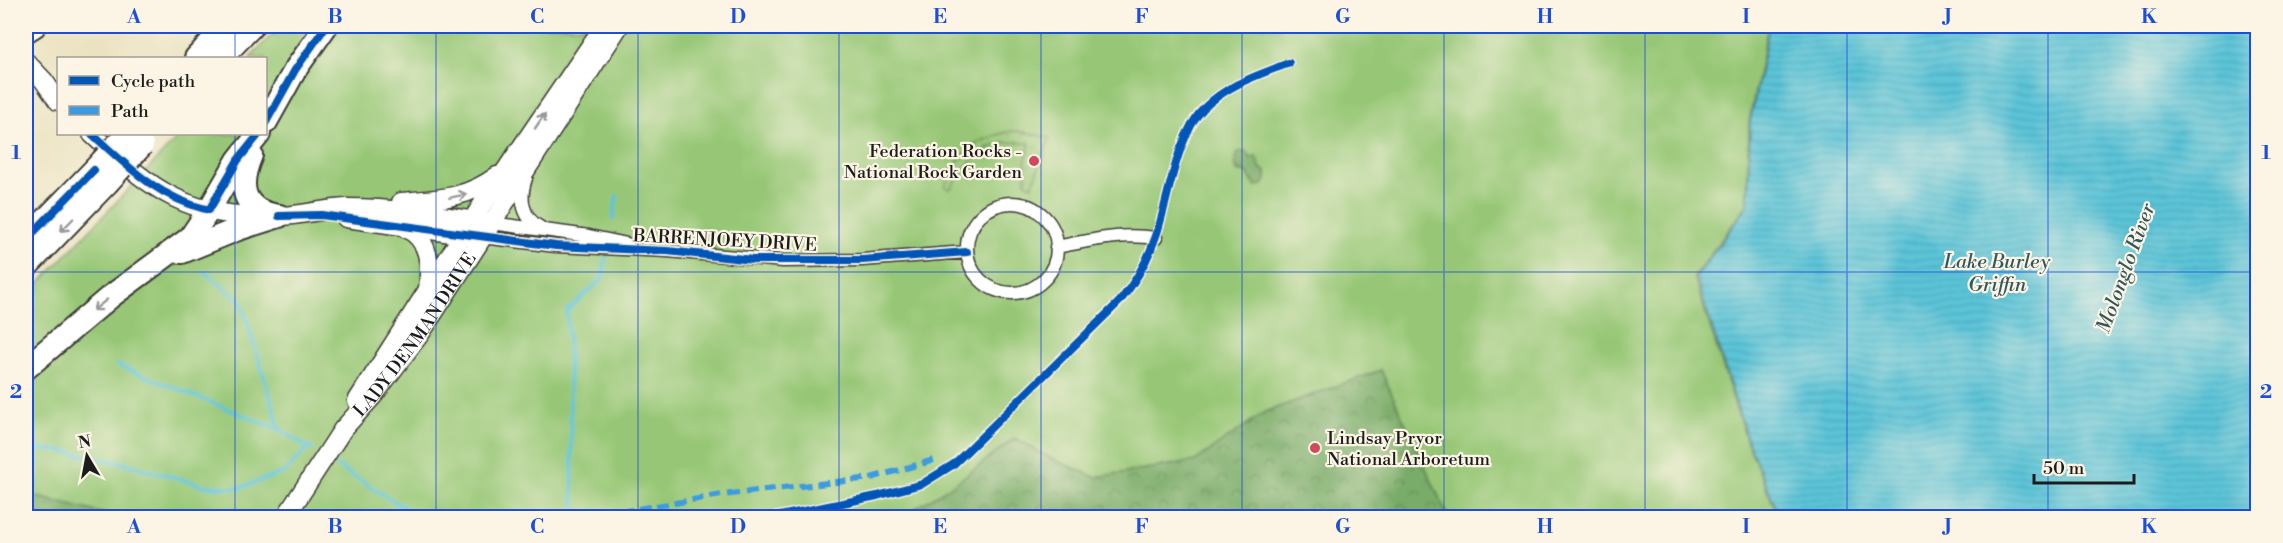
<svg xmlns="http://www.w3.org/2000/svg" width="2283" height="543" font-family="'Libre Bodoni',serif">
<style>
.grass{fill:#97c776;stroke:#5a7249;stroke-width:1.5}
.forest{fill:url(#forest-crowns);stroke:#4a6442;stroke-width:1.5}
.park{fill:url(#park-dots);stroke:#5a7249;stroke-width:1.5}
.water{fill:url(#water-rules);stroke:#3c707a;stroke-width:1.5}
.lines{fill:none;stroke-linecap:round;stroke-linejoin:round}
.stream{stroke:#5bc4d8;stroke-width:4}
.street-casing{stroke:#3b3a34;stroke-width:15}
.secondary-casing{stroke:#3b3a34;stroke-width:21}
.highway-casing{stroke:#3b3a34;stroke-width:26}
.street{stroke:#fff;stroke-width:12}
.secondary{stroke:#fff;stroke-width:18}
.highway{stroke:#fff;stroke-width:22}
.highway-bridge-casing{stroke:#3b3a34;stroke-width:26;stroke-linecap:butt}
.highway-bridge{stroke:#fff;stroke-width:22}
.quiet{stroke:#3c9bdf;stroke-width:6;stroke-dasharray:12 6;stroke-linecap:butt}
.cycleway-casing{stroke:#fcf5e5;stroke-width:11}
.cycleway{stroke:#0057b8;stroke-width:8}
.oneway{stroke:#999}
.grid{fill:none;stroke:#1d4ed8;stroke-width:1.5;stroke-opacity:0.55}
.poi-dot{fill:#d1495b;stroke:#fcf5e5;stroke-width:2}
.labels{text-anchor:middle;stroke-width:4.5;stroke-linejoin:round;paint-order:stroke}
.poi-label{font-size:18px;fill:#1c1c1c;stroke:#fcf5e5;text-anchor:end}
.street-label{font-size:18px;fill:#1c1c1c;stroke:#fcf5e5}
.water-label{font-size:20px;font-style:italic;fill:#32575e;stroke:#fcf5e5}
.neatline{fill:none;stroke:#1d4ed8;stroke-width:2}
.grid-label{font-size:20px;text-anchor:middle;font-weight:bold;fill:#1d4ed8}
</style>
<defs>
<pattern id="forest-crowns" width="20" height="18" patternUnits="userSpaceOnUse" patternTransform="scale(1.5)"><rect width="20" height="18" fill="#79ac67"/><path d="M2 6a3 3 0 1 1 6 0M12 15a3 3 0 1 1 6 0" fill="none" stroke="#628b54"/></pattern>
<pattern id="park-dots" width="8" height="8" patternUnits="userSpaceOnUse" patternTransform="scale(1.5)"><rect width="8" height="8" fill="#97c776"/><path d="M2 2h.1M6 6h.1" fill="none" stroke="#82aa66" stroke-width="1.8" stroke-linecap="round"/></pattern>
<pattern id="water-rules" width="6" height="5" patternUnits="userSpaceOnUse" patternTransform="scale(1.5)"><rect width="6" height="5" fill="#5bc4d8"/><path d="M0 2.5h6" fill="none" stroke="#4fa8b9"/></pattern>
</defs>
<rect width="100%" height="100%" fill="#fcf5e5"/>
<filter id="ink" filterUnits="userSpaceOnUse"><feTurbulence type="fractalNoise" baseFrequency=".0167" numOctaves="2"/><feDisplacementMap in="SourceGraphic" scale="12" xChannelSelector="R" yChannelSelector="G"/><feConvolveMatrix kernelMatrix="1 2 1 2 8 2 1 2 1" color-interpolation-filters="sRGB"/></filter>
<filter id="wash" filterUnits="userSpaceOnUse"><feTurbulence type="fractalNoise" baseFrequency=".008" numOctaves="4" result="noise"/><feDisplacementMap in="SourceGraphic" scale="24" xChannelSelector="R" yChannelSelector="G"/><feGaussianBlur stdDeviation="1.35" result="paint"/><feColorMatrix in="noise" values="0 0 0 0 0 0 0 0 0 0 0 0 0 0 0 0 0 1.4 0 .05"/><feComposite in="paint" operator="in"/></filter>
<g filter="url(#wash)">
<rect width="100%" height="100%" fill="#eae2bf"/>
<path class="grass" d="M280,26h1488l-19,96 -2,83 -53,72 53,165 32,75h-1753v-220l155,-163h85v-76h-16z"/>
<path class="forest" d="M1238,152h8l4,6 6,-1 5,12 5,2v8l-3,6 -8,1 -8,-13 -10,-2 -2,-9z
M1381,370l67,147h-539l2,-6 42,-26 62,-47 35,20 45,19 100,-16 70,-49z
M26,494l91,23h-91z"/>
<path class="park" d="M1012,131l12,1 26,6 -18,48 -6,-3 -1,-20 5,-19c-41,-9 -59,15 -80,45l-5,-2c13,-36 31,-48 67,-56z"/>
<path class="water" d="M1769,26h488v491h-477l-32,-75 -52,-165 52,-72 2,-83z"/>
<g class="lines">
<path class="stream" d="M613,220l4,-24
M204,272l37,29 39,129 32,20
M117,365l163,65
M26,449l35,2 66,13 78,22 35,2 45,-16 23,-24
M337,466l84,52
M575,506l-2,-10 -6,-185 35,-32 4,-22"/>
</g>
</g>
<g filter="url(#ink)">
<g class="lines">
<defs>
<path id="street" d="M526,178c-7,20 -4,40 15,50
M967 248a45 45 0 1 1 90 0a45 45 0 1 1-90 0Z
M491,223l98,13 38,8
M481,237l75,9 111,5 116,10 79,-1 105,-8
M1056,247c36,-7 64,-14 100,-9"/>
<g id="secondary">
<path d="M26,62l18,19 14,20"/>
<path d="M92,134c62,58 97,85 186,82 23,0 45,-7 68,-8 46,0 92,7 137,14"/>
<path d="M401,202c38,-3 65,-3 96,-26"/>
<path d="M346,218l127,18"/>
<path d="M405,228c25,11 26,37 23,61"/>
<path d="M357,401l123,-193 124,-182"/>
<path id="s1" d="M285,518l58,-89 30,-33 47,-62 199,-308"/>
</g>
<path id="highway" d="M26,31l8,-5
M196,58l30,-32
M221,58l31,-32
M266,122l29,-52 31,-44
M251,155c-13,31 -10,56 28,61
M26,240l68,-70
M182,252l56,-23 41,-13
M26,267l81,-84
M26,368l84,-71 80,-59 19,-28 29,-50 21,-26"/>
</defs>
<use href="#street" class="street-casing"/>
<use href="#secondary" class="secondary-casing"/>
<use href="#highway" class="highway-casing"/>
<use href="#street" class="street"/>
<use href="#secondary" class="secondary"/>
<use href="#highway" class="highway"/>
<defs>
<path id="highway-bridge" d="M94,170l33,-36
M107,183l35,-38"/>
</defs>
<use href="#highway-bridge" class="highway-bridge-casing"/>
<use href="#highway-bridge" class="highway-bridge"/>
<path class="quiet" d="M585,518l137,-23 149,-17 67,-19"/>
<defs>
<path id="cycleway" d="M266,122l29,-52 31,-44
M92,134c37,34 67,64 117,76l29,-50 21,-26
M279,216l42,-1 235,31 111,5 86,9h109l105,-8
M26,240l68,-70
M770,518l107,-22 45,-12 32,-20 166,-163c16,-20 28,-41 36,-65 13,-38 20,-100 48,-128 24,-24 55,-33 85,-45"/>
</defs>
<use href="#cycleway" class="cycleway-casing"/>
<use href="#cycleway" class="cycleway"/>
</g>
<defs><path id="oneway-shaft" d="M-6 0H5M1.5-3L5.5 0L1.5 3" fill="none" stroke-width="1.6" stroke-linecap="round" stroke-linejoin="round" transform="scale(1.5)"/></defs>
<g class="oneway">
<use href="#oneway-shaft" transform="translate(540 121) rotate(-56)"/>
<use href="#oneway-shaft" transform="translate(458 196) rotate(-12)"/>
<use href="#oneway-shaft" transform="translate(67 225) rotate(134)"/>
<use href="#oneway-shaft" transform="translate(100 305) rotate(142)"/>
</g>
</g>
<path class="grid" d="M235,26v32M436,26v492M638,26v492M839,26v492M1041,26v492M1242,26v492M1444,26v492M1645,26v492M1847,26v492M2048,26v492M235,134v384M26,272h2232"/>
<g class="poi-dot">
<circle cx="1034" cy="161" r="6"/>
<circle cx="1315" cy="448" r="6"/>
</g>
<g class="labels">
<g class="poi-label">
<text x="1022" y="157">Federation Rocks -<tspan x="1022" dy="21">National Rock Garden</tspan></text>
<text x="1327" y="444" text-anchor="start">Lindsay Pryor<tspan x="1327" dy="21">National Arboretum</tspan></text>
</g>
<g class="street-label">
<text transform="translate(725 240) rotate(3)" y="6">BARRENJOEY DRIVE</text>
<text dy="6" stroke="none"><textPath href="#s1" startOffset="225">LADY DENMAN DRIVE</textPath></text>
</g>
<g class="water-label">
<text x="1997" y="268">Lake Burley<tspan x="1997" dy="23">Griffin</tspan></text>
<text transform="translate(2125 268) rotate(-70)" y="7">Molonglo River</text>
</g>
</g>
<rect width="2283" height="543" fill="none" stroke="#fcf5e5" stroke-width="66"/>
<rect x="57" y="57" width="210" height="78" fill="#fcf5e5" stroke="#a29e95" stroke-width="1.5"/>
<rect x="69" y="76" width="30" height="9" fill="#0057b8" stroke="#a29e95" stroke-width="1.5"/>
<text x="111" y="87" font-size="18" fill="#1c1c1c">Cycle path</text>
<rect x="69" y="106" width="30" height="9" fill="#3c9bdf" stroke="#a29e95" stroke-width="1.5"/>
<text x="111" y="117" font-size="18" fill="#1c1c1c">Path</text>
<g transform="translate(87 456) rotate(350)" stroke="#fcf5e5" stroke-width="4.5" paint-order="stroke">
<path d="M0-4.5L10 22L0 15L-10 22Z" fill="#1c1c1c"/>
<text y="-9" font-size="16" font-weight="bold" text-anchor="middle" fill="#1c1c1c">N</text>
</g>
<path d="M2034 474v9h100v-9" fill="none" stroke="#1c1c1c" stroke-width="3"/>
<text x="2043" y="474" font-size="18" fill="#1c1c1c" stroke="#fcf5e5" stroke-width="4.5" paint-order="stroke">50 m</text>
<rect x="33" y="33" width="2217" height="477" class="neatline"/>
<g class="grid-label">
<text x="134" y="23">A</text>
<text x="335" y="23">B</text>
<text x="537" y="23">C</text>
<text x="738" y="23">D</text>
<text x="940" y="23">E</text>
<text x="1142" y="23">F</text>
<text x="1343" y="23">G</text>
<text x="1545" y="23">H</text>
<text x="1746" y="23">I</text>
<text x="1948" y="23">J</text>
<text x="2149" y="23">K</text>
<text x="16" y="159">1</text>
<text x="2266" y="159">1</text>
<text x="16" y="398">2</text>
<text x="2266" y="398">2</text>
<text x="134" y="533">A</text>
<text x="335" y="533">B</text>
<text x="537" y="533">C</text>
<text x="738" y="533">D</text>
<text x="940" y="533">E</text>
<text x="1142" y="533">F</text>
<text x="1343" y="533">G</text>
<text x="1545" y="533">H</text>
<text x="1746" y="533">I</text>
<text x="1948" y="533">J</text>
<text x="2149" y="533">K</text>
</g>
</svg>
